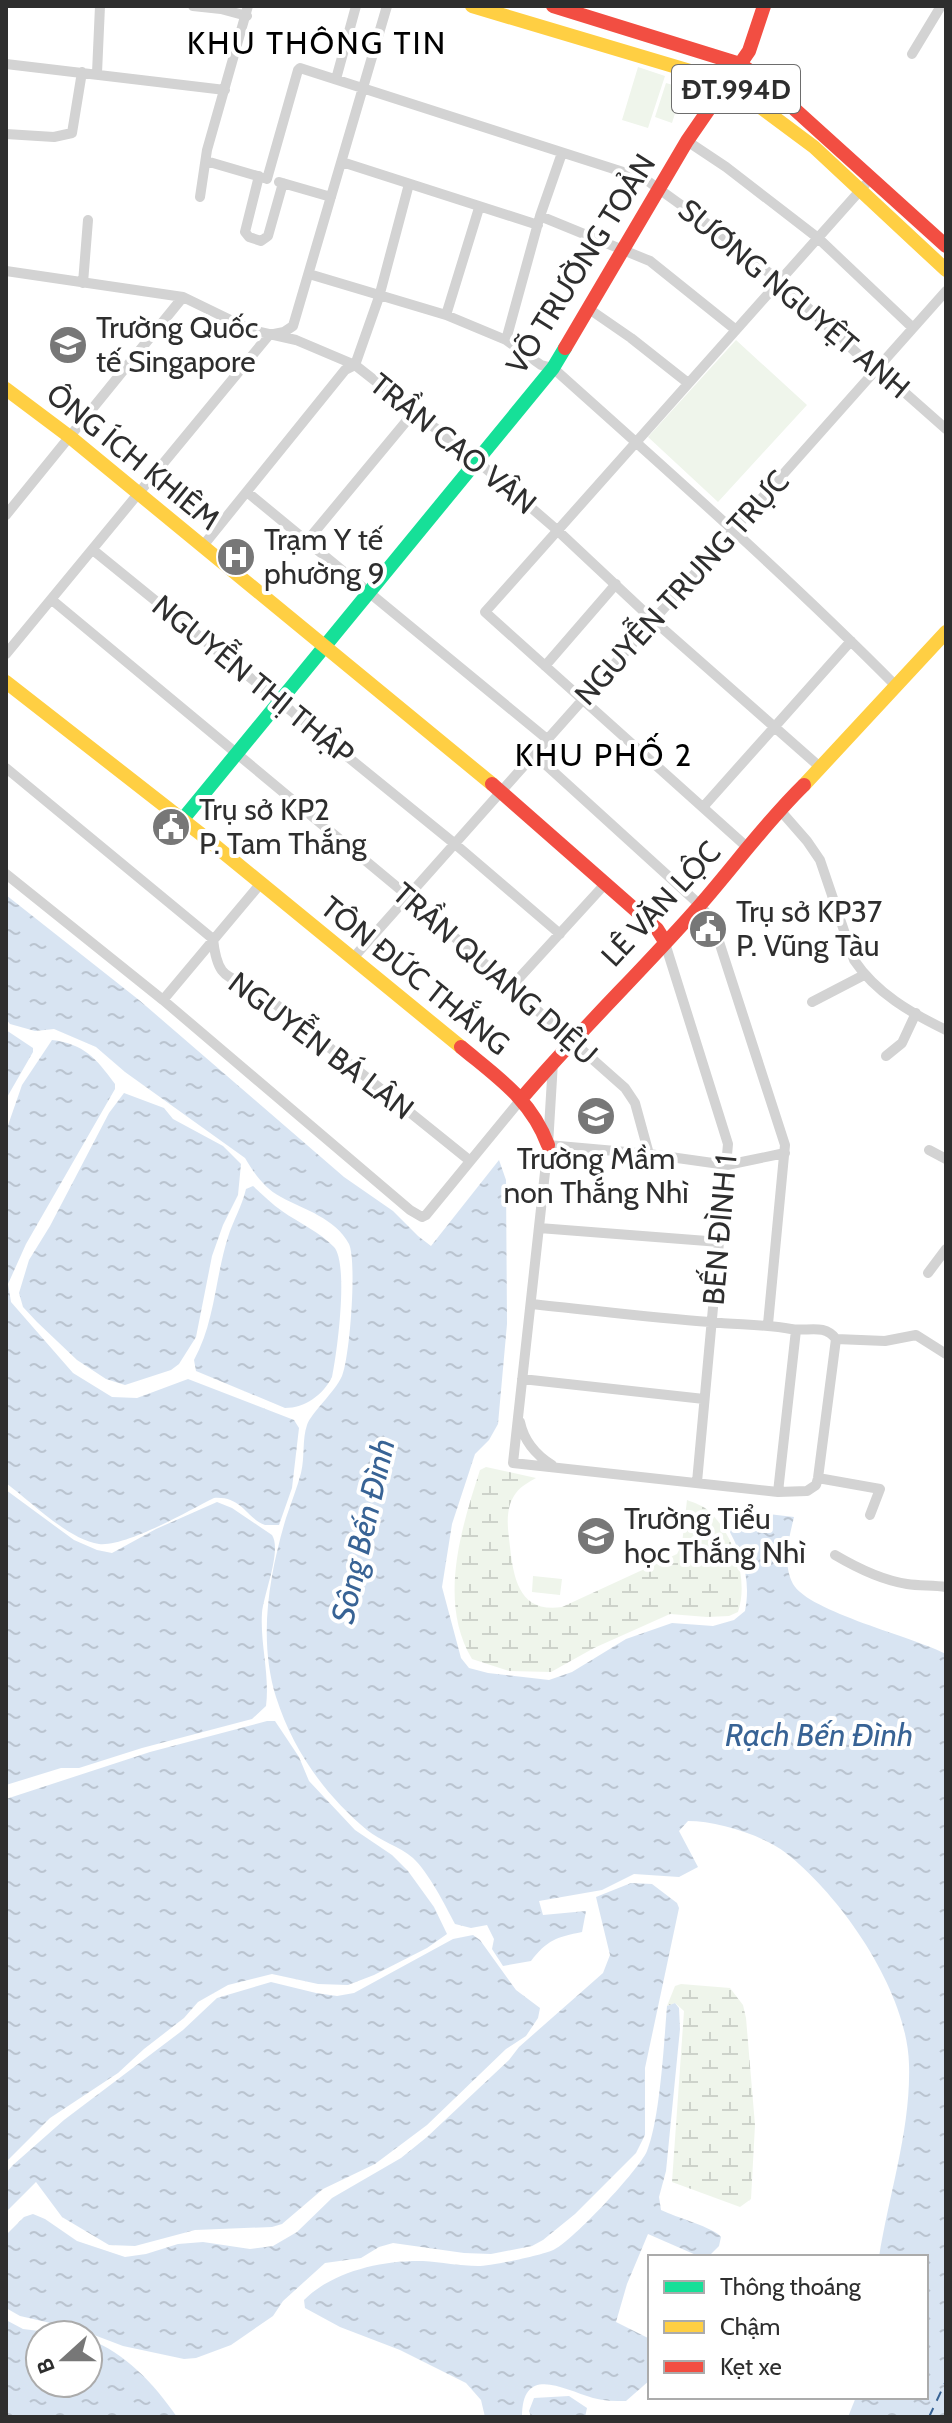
<svg xmlns="http://www.w3.org/2000/svg" width="952" height="2423" font-family="Cabin,sans-serif">
<style>
.grass{fill:#eff5eb}
.wetland{fill:url(#wetland-marsh)}
.water{fill:url(#water-ripples)}
.lines{fill:none;stroke-linecap:round;stroke-linejoin:round}
.ferry{stroke:#386395;stroke-width:2;stroke-dasharray:10 8;stroke-linecap:butt}
.street{stroke:#d3d3d3;stroke-width:10}
.fast{stroke:#16e098;stroke-width:14}
.slow{stroke:#ffcf43;stroke-width:14}
.jam{stroke:#f24e42;stroke-width:14}
.labels{text-anchor:middle;stroke-width:8;stroke-linejoin:round;paint-order:stroke}
.shield{fill:#fff;stroke:#6d6d6d;stroke-width:2}
.shield-label{font-size:28px;font-weight:bold;fill:#2e2e2e}
.street-label{font-size:30px;fill:#2e2e2e;stroke:#fff}
.poi-label{font-size:30px;fill:#2e2e2e;stroke:#fff;text-anchor:start}
.neighbourhood-label{font-size:32px;letter-spacing:2px;fill:#000;stroke:#fff}
.water-label{font-size:32px;font-style:italic;fill:#386395;stroke:#fff}
</style>
<defs>
<pattern id="wetland-marsh" width="20" height="14" patternUnits="userSpaceOnUse" patternTransform="scale(2)"><rect width="20" height="14" fill="#eff5eb"/><path d="M1 5h8M5 5V1M11 12h8M15 12V8" fill="none" stroke="#cdd2ca"/></pattern>
<pattern id="water-ripples" width="26" height="14" patternUnits="userSpaceOnUse" patternTransform="scale(2)"><rect width="26" height="14" fill="#d8e4f2"/><path d="M2 4q2-2 4 0t4 0M15 11q2-2 4 0t4 0" fill="none" stroke="#bac4d0"/></pattern>
</defs>
<rect width="100%" height="100%" fill="#fff"/>
<path class="grass" d="M638,67l27,9 -17,52 -26,-8z
M666,83l17,5 -11,35 -17,-6z
M736,340l71,65 -89,97 -70,-65z
M533,1576l29,3 -2,16 -28,-3z"/>
<path class="wetland" d="M486,1467l50,11c-7,4 -15,8 -20,15 -12,16 -8,36 -6,54 4,34 10,66 52,60l115,-53 5,-10 5,-44c8,3 17,6 23,12 24,24 39,67 28,100l-9,4 -22,1 -37,-3 -76,34 -43,24 -42,-1 -37,-12c-34,-57 -11,-130 8,-189z
M681,1984l49,4 13,17 3,13 9,107 -4,74 -11,8 -68,-25 12,-171 -9,-8 -8,3 8,-20z"/>
<path class="water" d="M6,895l133,105 205,177 49,34 25,25 13,10 68,-86 7,20 1,144 -9,100 -9,16 -14,14 -23,70 -10,63 19,71 8,10 19,5 61,7 23,-8 54,-33 46,-16 41,3 21,-6 11,-9c8,-40 -9,-70 -29,-103l78,9c-5,21 -12,46 -1,67 16,28 121,53 153,70v763h-98l8,-20h70v-140h-47c10,-64 32,-128 30,-193 -2,-73 -67,-167 -123,-211 -23,-18 -69,-32 -98,-32l-9,10 19,36 -19,10 -45,-3 -32,16 -63,11 4,14 43,-4 -4,21c-25,5 -35,8 -51,29l-28,5 -11,-17 2,-10 -7,-14 -16,3 -16,-4c-10,-19 -26,-51 -42,-66 -14,-12 -33,-17 -46,-28 -43,-36 -74,-80 -91,-133 -18,-58 -7,-122 10,-179 5,-15 11,-30 15,-45 4,-16 1,-34 6,-48 4,-12 28,-33 35,-49 8,-19 15,-115 7,-132 -14,-26 -44,-34 -68,-47 -17,-9 -27,-24 -36,-39l-120,-86 -29,-25 -42,-18 -19,2 -25,-7 -4,-5z
M6,1030l27,18v4l-27,47z
M52,1040c32,4 44,18 63,44v5l-89,155 -18,40 3,18 62,71 39,24 25,1 51,-19 106,41 5,8 -7,60 -13,37c-1,0 -12,0 -14,0 -19,-7 -23,-29 -51,-27 -26,13 -88,49 -115,46 -30,-4 -69,-43 -93,-61v-352l16,-46z
M124,1093l40,15 9,11 50,27 18,18 -3,31 -15,30 -11,31 -16,81 -17,27 -8,6 -46,15 -19,-6 -29,-19 -40,-38 -14,-15 -4,-14 10,-33 21,-34 59,-113z
M253,1186c10,9 19,18 29,25 17,12 38,21 52,36 15,17 3,107 -2,130 -9,18 -27,31 -47,31l-89,-37 -2,-11c21,-38 21,-82 34,-123 5,-16 14,-31 18,-48z
M6,1490l68,50 23,10 15,3 44,-24 61,-27 15,6 40,27c10,15 -8,58 -10,78 -2,31 8,62 4,93l-14,13 -110,29 -63,20h-18l-55,17z
M267,1721h8l24,36 10,24 46,49 37,25 16,16 26,36 13,27 -20,14 -53,27 -26,10 -30,-1 -46,-10 -44,11 -30,17 -14,16 -40,31 -26,24 -68,45 -44,44v-363l144,-47z
M631,1883l21,1 25,19 2,5 -34,160v67l-9,18 -61,61 -32,26 -11,6 -41,8 -27,-1 -71,-10 -14,4 -18,11 -36,5 -42,38 -10,15 -42,29 -35,13 -12,1 -61,-13 -42,-16 -61,-14 -14,-8v-73l18,-18 9,-3 12,5 32,22 48,16 21,-3 32,-10 25,-2 47,7 23,-3 24,-14 35,-34 69,-40 26,-21 82,-77 10,-13 84,-74 7,-18 -14,-58z
M473,1935l7,5 36,50 24,18 -2,10 -12,18 -20,13 -79,76 -52,39 -52,25 -41,35 -10,3 -77,3 -60,16 -26,-1 -47,-28 -26,-35 -30,30v-39l7,-8 51,-45 119,-90 34,-32 54,-16 45,11 21,3 17,-3 99,-54z
M675,2003l4,5 1,21 -14,142 -7,26 2,13c14,7 54,18 60,27l-2,9 -10,10 -13,-1 -48,-21 -21,50 -11,38 34,17v41l-24,21c-11,0 -22,0 -33,-3 -30,-9 -71,-34 -71,19h-37l-4,-17 -15,-17 -66,-33 -60,-23 -35,-19 -1,-8c29,-29 79,-40 119,-39 18,1 37,5 55,5 12,0 67,-11 77,-17 18,-9 84,-79 92,-98 13,-32 17,-108 20,-145z
M6,2320l17,9 49,6h-32v48h48v-44c38,14 66,45 89,78h-171z
M569,2396l18,12 -2,9h-54l-2,-6 5,-13z"/>
<g class="lines">
<path class="ferry" d="M929,2417l17,-36"/>
<path class="street" d="M193,6l28,3 26,7
M346,41l29,9
M912,54l29,-48
M6,64l219,26
M97,73l3,-67
M336,79l20,-73
M6,134l48,3 18,-4 10,-61
M687,141l39,26 92,71 95,90
M206,161l58,17
M342,162l196,63
M259,176l-14,56 4,5 12,4 7,-5 15,-53
M267,179l31,-109 2,-2 345,111 75,54 59,48 96,89 11,6 60,53
M279,182l52,15
M200,197l7,-47 41,-144
M540,216l110,45 86,69
M6,271l177,26 68,33 45,10 59,25 122,96 80,69 96,90 168,148
M309,274l137,41 60,25 35,25 12,3c116,104 234,208 343,318
M83,283l5,-63
M589,309l42,29 57,45
M446,315l33,-107
M506,340l34,-124 22,-63
M247,492l300,247
M6,515l177,-218
M307,541l107,-129
M202,547l143,-177 10,-5 24,-68 30,-113
M93,550l362,294 105,90
M52,600l356,296 217,192 10,15 14,51
M6,654l263,-319 15,-3 9,-6 94,-320
M545,666l71,-82
M534,754l166,151 12,15 73,225 -17,179
M6,768l207,171c5,47 19,34 50,55l206,166
M704,806l147,-165
M779,809l28,32 13,19 34,100c22,33 57,53 92,70
M748,848l-263,-236 380,-427
M6,874l157,126 247,210 12,7 4,-2 96,-117
M664,940l64,204 -31,338
M354,957l592,-666
M511,987l95,-104
M163,1000l98,-117
M812,1002l52,-27
M886,1056l16,-13 14,-30
M553,1062l-5,83 -35,318 265,29 29,-1 9,-6 2,-7 18,-139
M548,1145l101,9 78,11 58,-12
M929,1150l17,9
M539,1228l181,14
M928,1273l18,-24
M531,1304c60,6 120,14 179,18 27,3 54,2 81,7 16,3 33,-6 45,10
M836,1339l49,2 31,-6 30,19
M522,1379l182,20
M520,1422c4,19 16,33 32,43
M818,1478l62,11 -10,26
M778,1492l18,-162
M835,1555c22,13 46,25 72,29 13,2 26,1 39,3"/>
<path class="fast" d="M183,819l370,-451 12,-20"/>
<path class="slow" d="M472,6l255,76 87,65 132,123
M6,389l64,48 422,347
M6,682l196,153 259,212
M804,785l142,-153"/>
<path class="jam" d="M553,6l187,58 19,13 187,169
M565,348l122,-207 62,-90 15,-45
M492,784l165,145 7,11
M461,1047c36,30 70,52 87,98
M522,1098c57,-67 120,-127 178,-193 35,-40 66,-83 104,-120"/>
</g>
<defs>
<symbol id="school-disc" viewBox="-11 -11 22 22"><circle r="9.5" fill="#777" stroke="#fff"/><path d="M0-5L7-2L0 1L-7-2ZM-4 1L0 2.5L4 1V4Q0 6-4 4Z" fill="#fff"/></symbol>
<symbol id="hospital-disc" viewBox="-11 -11 22 22"><circle r="9.5" fill="#777" stroke="#fff"/><path d="M-5-5h3v3.5h4V-5h3V5h-3V1.5h-4V5h-3Z" fill="#fff"/></symbol>
<symbol id="civic-disc" viewBox="-11 -11 22 22"><circle r="9.5" fill="#777" stroke="#fff"/><path d="M-.6-6.5H3V-4.5H.6V-3L4-1V1h2V6H-6V1h2V-1L-.6-3ZM-1.2 2.5V6h2.4V2.5Z" fill="#fff"/></symbol>
</defs>
<g fill-rule="evenodd">
<use href="#school-disc" x="46" y="323" width="44" height="44"/>
<use href="#hospital-disc" x="214" y="535" width="44" height="44"/>
<use href="#civic-disc" x="149" y="805" width="44" height="44"/>
<use href="#civic-disc" x="686" y="907" width="44" height="44"/>
<use href="#school-disc" x="574" y="1094" width="44" height="44"/>
<use href="#school-disc" x="574" y="1514" width="44" height="44"/>
</g>
<g class="labels">
<rect class="shield" x="672" y="65" width="128" height="48" rx="6"/>
<g class="shield-label">
<text x="736" y="99">ĐT.994D</text>
</g>
<g class="street-label">
<text transform="translate(581 264) rotate(-58)" y="10">VÕ TRƯỜNG TOẢN</text>
<text transform="translate(794 299) rotate(40)" y="10">SƯƠNG NGUYỆT ANH</text>
<text transform="translate(453 444) rotate(39)" y="10">TRẦN CAO VÂN</text>
<text transform="translate(133 457) rotate(39)" y="10">ÔNG ÍCH KHIÊM</text>
<text transform="translate(682 588) rotate(-48)" y="10">NGUYỄN TRUNG TRỰC</text>
<text transform="translate(253 680) rotate(39)" y="10">NGUYỄN THỊ THẬP</text>
<text transform="translate(661 904) rotate(-47)" y="10">LÊ VĂN LỘC</text>
<text transform="translate(495 974) rotate(41)" y="10">TRẦN QUANG DIỆU</text>
<text transform="translate(415 976) rotate(39)" y="10">TÔN ĐỨC THẮNG</text>
<text transform="translate(321 1046) rotate(37)" y="10">NGUYỄN BÁ LÂN</text>
<text transform="translate(720 1230) rotate(-85)" y="10">BẾN ĐÌNH 1</text>
</g>
<g class="poi-label">
<text x="96" y="338">Trường Quốc<tspan x="96" dy="34">tế Singapore</tspan></text>
<text x="264" y="550">Trạm Y tế<tspan x="264" dy="34">phường 9</tspan></text>
<text x="199" y="820">Trụ sở KP2<tspan x="199" dy="34">P. Tam Thắng</tspan></text>
<text x="736" y="922">Trụ sở KP37<tspan x="736" dy="34">P. Vũng Tàu</tspan></text>
<text x="596" y="1169" text-anchor="middle">Trường Mầm<tspan x="596" dy="34">non Thắng Nhì</tspan></text>
<text x="624" y="1529">Trường Tiểu<tspan x="624" dy="34">học Thắng Nhì</tspan></text>
</g>
<g class="neighbourhood-label">
<text x="317" y="54">KHU THÔNG TIN</text>
<text x="604" y="766">KHU PHỐ 2</text>
</g>
<g class="water-label">
<text transform="translate(363 1531) rotate(-77)" y="11">Sông Bến Đình</text>
<text x="819" y="1746">Rạch Bến Đình</text>
</g>
</g>
<rect width="952" height="2423" fill="none" stroke="#2e2e2e" stroke-width="16"/>
<rect x="648" y="2255" width="280" height="144" fill="#ffffff" stroke="#ababab" stroke-width="2"/>
<rect x="664" y="2281" width="40" height="12" fill="#16e098" stroke="#ababab" stroke-width="2"/>
<text x="720" y="2295" font-size="24" fill="#2e2e2e">Thông thoáng</text>
<rect x="664" y="2321" width="40" height="12" fill="#ffcf43" stroke="#ababab" stroke-width="2"/>
<text x="720" y="2335" font-size="24" fill="#2e2e2e">Chậm</text>
<rect x="664" y="2361" width="40" height="12" fill="#f24e42" stroke="#ababab" stroke-width="2"/>
<text x="720" y="2375" font-size="24" fill="#2e2e2e">Kẹt xe</text>
<g transform="translate(64 2359) rotate(249)"><circle r="38" fill="#ffffff" stroke="#ababab" stroke-width="2"/>
<path d="M0-6L14 30L0 20L-14 30Z" fill="#777777"/>
<text y="-12" font-size="22" font-weight="bold" text-anchor="middle" fill="#2e2e2e">B</text>
</g>
</svg>
